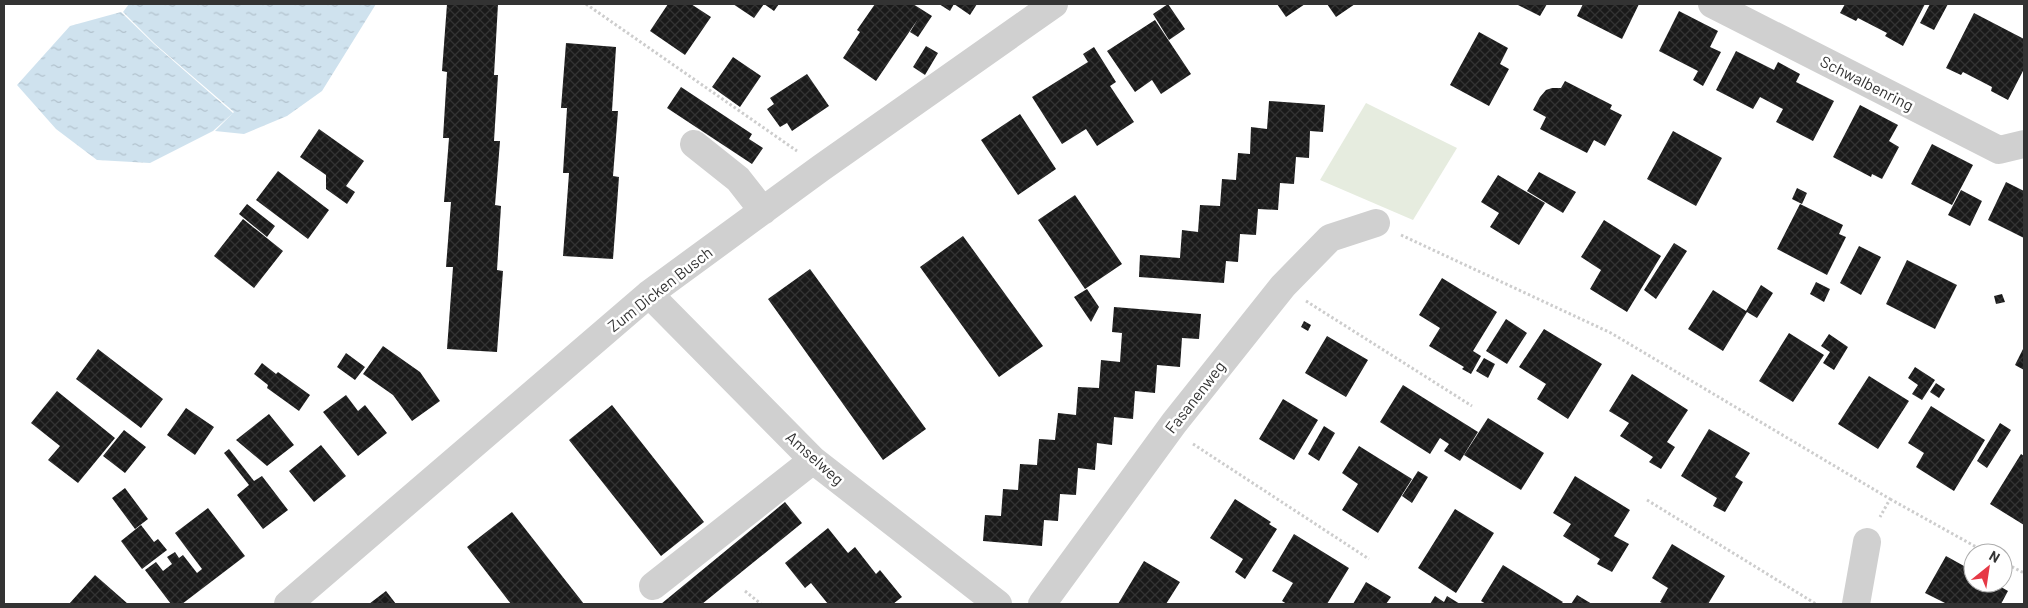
<svg xmlns="http://www.w3.org/2000/svg" width="2028" height="608" font-family="Barlow,sans-serif">
<style>
.green{fill:#e6ecdf}
.water{fill:url(#water-ripples)}
.building{fill:url(#building-cross-hatch)}
.lines{fill:none;stroke-linecap:round;stroke-linejoin:round}
.path{stroke:#cdcdcd;stroke-width:3;stroke-dasharray:2.5 2.5;stroke-linecap:butt}
.minor{stroke:#d0d0d0;stroke-width:28}
.labels{text-anchor:middle;stroke-width:5;stroke-linejoin:round;paint-order:stroke}
.street-label{font-size:16px;fill:#333;stroke:#fff}
</style>
<defs>
<pattern id="water-ripples" width="26" height="14" patternUnits="userSpaceOnUse" patternTransform="scale(1.25)"><rect width="26" height="14" fill="#cfe2ee"/><path d="M2 4q2-2 4 0t4 0M15 11q2-2 4 0t4 0" fill="none" stroke="#b2c2cd"/></pattern>
<pattern id="building-cross-hatch" width="8" height="8" patternUnits="userSpaceOnUse" patternTransform="scale(1.25)"><rect width="8" height="8" fill="#1a1a1a"/><path d="M0 0l8 8M0 8l8-8" fill="none" stroke="#333"/></pattern>
</defs>
<rect width="100%" height="100%" fill="#fff"/>
<path class="green" d="M1366,103l91,45 -44,72 -93,-40z"/>
<path class="water" d="M129,4h247l-54,87 -35,25 -43,18 -29,-3 19,-19 -79,-68 -32,-32z
M121,12l33,32 79,69 -20,18 -63,32 -53,-3 -41,-31 -39,-44 53,-59z"/>
<path class="building" d="M447,4h51l-4,71h4l-4,66h6l-5,64 6,1 -4,64 6,1 -6,81 -50,-3 6,-82h-7l5,-65h-7l5,-64h-6l4,-66 -5,-1z
M668,4h23l20,13 -26,38 -35,-24z
M733,4h46l-5,7 -10,-7 -10,14z
M875,4h38l19,12 -14,21 -8,-5 8,-13 -42,62 -33,-23 17,-26 -3,-2z
M939,4h38l-7,11 -16,-11 -4,7z
M1168,4l17,25 -16,11 -16,-26z
M1277,4h28l-19,13z
M1327,4h28l-19,13z
M1516,4h31l-7,12z
M1583,4h56l-17,35 -45,-23z
M1845,4h80l-22,42 -18,-10 2,-3 -29,-15 -2,3 -16,-8z
M1930,4h18l-14,26 -14,-7z
M1679,11l39,20 -8,16 11,5 -18,34 -10,-6 5,-9 -39,-20z
M1974,13l50,26v30l-16,31 -17,-9 1,-4 -29,-15 -2,3 -15,-7z
M1155,20l36,54 -30,20 -9,-14 -17,12 -28,-41z
M1479,32l29,16 -8,16 9,5 -20,37 -39,-21z
M566,43l50,4 -4,64h6l-5,65 6,1 -6,82 -50,-3 6,-83h-6l4,-65h-6z
M926,46l12,7 -13,22 -12,-8z
M1094,47l22,35 -6,4 24,36 -37,24 -11,-17 -24,15 -30,-47 56,-35 -5,-8z
M1736,51l38,19 4,-8 22,12 -4,8 38,19 -21,40 -37,-19 7,-13 -23,-12 -7,12 -37,-19z
M733,57l28,19 -21,31 -28,-20z
M807,74l22,32 -37,25 -5,-8 -7,4 -13,-18 7,-5 -4,-6z
M1565,81l47,24 -2,4 12,6 -17,31 -11,-6 -7,13 -47,-24 6,-12 -13,-7 7,-13 6,-7 6,-2h9z
M681,87l71,47 -3,5 14,9 -11,16 -85,-56z
M1269,101l56,4 -2,27 -13,-1 -1,27 -13,-1 -2,27 -14,-1 -2,27 -20,-1 -2,26 -16,-1 -2,28 -12,-1 -2,22 -85,-6 1,-22 40,3 2,-28 16,2 2,-27 20,1 2,-27 14,1 2,-27 12,1 1,-27 16,2z
M1860,105l38,20 -9,16 10,6 -17,32 -10,-5 -1,3 -38,-20z
M1020,114l36,55 -38,26 -37,-55z
M319,129l45,32 -18,25 9,6 -8,12 -21,-15v-14l-26,-18z
M1673,131l49,27 -26,48 -49,-27z
M1932,144l41,21 -21,40 -41,-21z
M278,171l51,39 -21,29 -52,-39z
M1539,172l37,20 -13,21 -36,-22z
M1498,175l47,28 -26,42 -29,-18 9,-14 -18,-11z
M2006,182l18,9v47l-36,-18z
M1797,188l10,5 -5,11 -10,-5z
M1961,190l21,11 -12,25 -22,-11z
M1075,195l47,69 -37,25 -47,-69z
M247,204l28,22 -8,11 -28,-23z
M1800,204l43,21 -4,9 7,3 -19,38 -50,-26z
M243,219l40,32 -29,37 -40,-32z
M1604,220l57,36 -34,56 -37,-23 11,-19 -20,-13z
M963,236l80,110 -44,31 -79,-110z
M1674,243l13,8 -31,48 -12,-9z
M1859,246l22,11 -20,38 -21,-12z
M1907,260l50,25 -22,44 -49,-25z
M810,269l116,160 -43,31 -115,-161z
M1442,278l55,34 -24,39 8,5 -10,18 -9,-5 2,-2 -35,-21 11,-18 -21,-13z
M1816,282l14,7 -6,13 -14,-8z
M1761,285l12,8 -16,25 -10,-6 -24,39 -35,-22 25,-39 33,21z
M1087,289l12,18 -8,15 -17,-25z
M2002,294l3,8 -9,2 -2,-8z
M1114,307l87,7 -2,25 -17,-1 -2,29 -23,-2 -2,28 -20,-2 -2,28 -19,-2 -2,28 -15,-2 -2,27 -17,-2 -2,27 -16,-1 -2,27 -14,-1 -2,26 -59,-5 2,-26 16,1 2,-27 15,1 2,-26 17,1 2,-26 16,1 3,-27 18,2 2,-28 21,1 2,-28 19,2 2,-29 -10,-1z
M1506,319l21,14 -20,31 -21,-13z
M1304,321l7,4 -3,6 -7,-4z
M1544,329l58,35 -34,55 -31,-20 9,-15 -27,-17z
M1789,333l35,22 -31,47 -34,-21z
M1829,334l19,13 -14,23 -11,-7 7,-11 -9,-6z
M1327,336l41,24 -22,37 -41,-24z
M383,346l37,26 20,29 -28,20 -19,-26 -30,-21z
M2024,347v23l-9,-5z
M98,349l65,50 -22,29 -65,-49z
M346,353l19,14 -10,13 -18,-13z
M1484,358l11,6 -7,14 -12,-7z
M262,363l14,11 2,-2 32,23 -11,16 -32,-23 1,-3 -14,-11z
M1915,367l20,13 -13,20 -10,-6 6,-9 -10,-7z
M1632,374l56,36 -21,32 8,5 -14,22 -12,-7 4,-5 -33,-21 9,-13 -20,-12z
M1869,376l40,25 -31,48 -40,-25z
M1936,383l9,6 -6,9 -9,-6z
M1403,385l75,47 -18,29 -16,-10 5,-7 -9,-6 -10,16 -50,-32z
M57,391l58,47 -37,45 -30,-23 12,-14 -29,-23z
M346,395l12,16 7,-6 22,28 -29,23 -35,-44z
M1283,399l35,21 -24,40 -35,-21z
M612,405l92,117 -43,34 -92,-116z
M1931,406l54,34 -31,51 -38,-24 8,-14 -16,-10z
M186,408l28,19 -19,28 -28,-20z
M269,414l25,31 -27,21 -31,-26z
M1488,418l56,35 -23,37 -57,-35z
M2000,423l11,7 -24,38 -10,-7z
M1324,426l11,7 -16,28 -11,-7z
M1709,429l41,24 -15,24 8,5 -18,30 -12,-6 4,-8 -36,-22z
M124,430l22,17 -21,26 -22,-17z
M321,445l25,31 -32,26 -25,-31z
M1359,446l53,33 -34,54 -36,-23 16,-26 -16,-11z
M229,449l25,32 8,-5 26,34 -25,19 -26,-34 12,-10 -25,-32z
M2021,454l3,2v69l-34,-21z
M1418,471l10,6 -16,26 -10,-7z
M1575,476l55,34 -16,26 15,8 -17,28 -15,-8 3,-5 -37,-23 8,-12 -18,-11z
M125,488l23,31 -13,10 -23,-31z
M1235,499l36,23 -2,2 8,5 -32,50 -10,-7 8,-13 -33,-21z
M785,502l17,21 -100,81h-41z
M208,508l37,48 -63,48h-11l-26,-34 11,-8 7,9 9,-7 -5,-7 8,-5 4,6 4,-3 14,18 5,-4 -27,-36z
M1455,509l39,24 -38,60 -38,-25z
M512,512l50,64 22,28h-73l-44,-57z
M141,525l13,17 4,-3 9,11 -25,19 -21,-28z
M828,528l20,25 7,-6 21,27 4,-4 22,27 -9,7h-65l-17,-21 -6,5 -20,-25z
M1294,534l55,34 -22,36h-40l-5,-3 11,-18 -21,-12z
M1672,544l53,32 -17,28h-44l-4,-2 8,-14 -16,-10z
M1946,556l27,15v12h21l14,8 -7,13h-54l-22,-11z
M1144,561l36,21 -14,22h-48z
M1503,565l60,37 -2,2h-75l-5,-3z
M95,575l33,29h-59z
M1366,582l25,15 -5,7h-33z
M386,591l10,13h-27z
M1577,595l15,9h-21z
M1435,596l9,6 3,-6 13,8h-30z"/>
<g class="lines">
<path class="path" d="M586,4l211,147
M1401,235l210,98 279,166 -10,18
M1306,301l166,105
M1193,444l176,115
M1890,499l97,54
M1647,500l169,104
M2003,562l21,11
M745,591l16,13"/>
<path class="minor" d="M1712,4l287,146 25,-6
M694,144l44,35 25,32
M649,294l164,166 185,144
M653,586l160,-126
M288,604l361,-310 172,-126 233,-164
M1042,604l132,-181 109,-137 47,-48 46,-15
M1856,604l11,-62"/>
</g>
<g class="labels">
<g class="street-label">
<text transform="translate(1867 83) rotate(27)" y="6">Schwalbenring</text>
<text transform="translate(660 289) rotate(-38)" y="6">Zum Dicken Busch</text>
<text transform="translate(1195 397) rotate(-52)" y="6">Fasanenweg</text>
<text transform="translate(815 458) rotate(42)" y="6">Amselweg</text>
</g>
</g>
<rect width="2028" height="608" fill="none" stroke="#333333" stroke-width="10"/>
<g transform="translate(1988 568) rotate(30)"><circle r="24" fill="#ffffff" stroke="#adadad"/>
<path d="M0-4L9 19L0 12L-9 19Z" fill="#e63946"/>
<text y="-8" font-size="14" font-weight="bold" text-anchor="middle" fill="#333333">N</text>
</g>
</svg>
